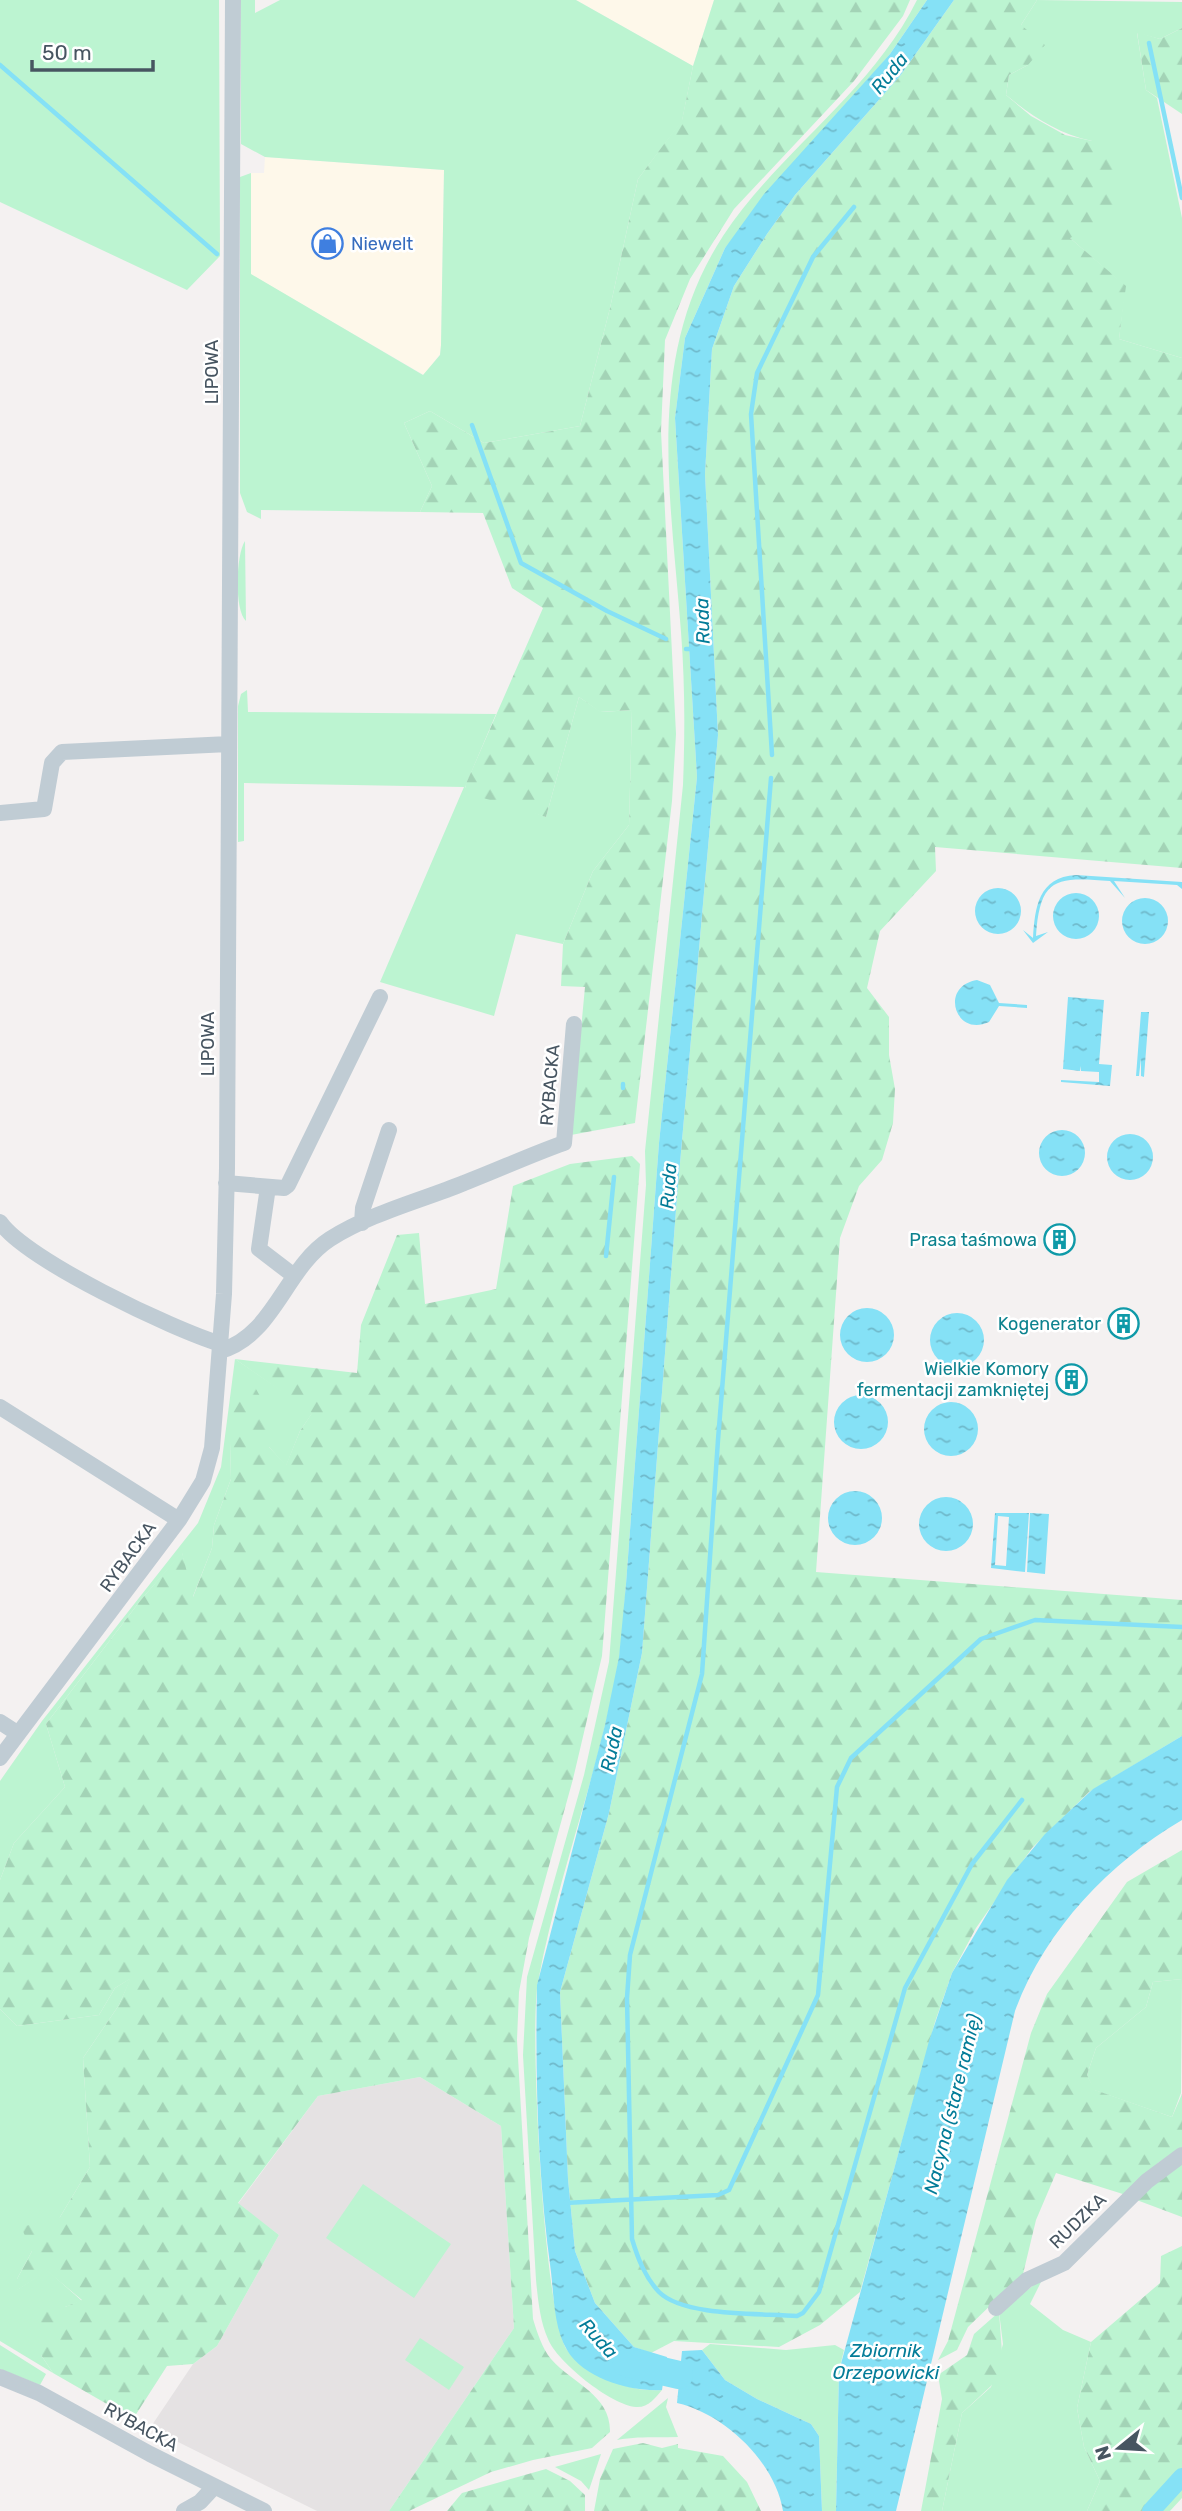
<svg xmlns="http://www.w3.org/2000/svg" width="1182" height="2511" font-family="Rubik,sans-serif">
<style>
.commercial{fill:#fef8ea}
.education{fill:#e5e2e3}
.grass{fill:#bcf4d1}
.forest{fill:url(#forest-firs)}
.water{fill:url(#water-ripples);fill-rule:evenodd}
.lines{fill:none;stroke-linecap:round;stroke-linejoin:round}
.stream{stroke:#85e1f6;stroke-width:4.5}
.canal{stroke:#85e1f6;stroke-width:18}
.river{stroke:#85e1f6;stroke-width:28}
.minor{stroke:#c0ccd4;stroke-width:16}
.labels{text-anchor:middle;stroke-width:5;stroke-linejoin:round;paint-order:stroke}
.shop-label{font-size:18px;fill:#366cbe;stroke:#fff;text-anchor:start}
.street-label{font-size:18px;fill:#475561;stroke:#fff}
.culture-label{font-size:18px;fill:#0d838f;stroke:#fff;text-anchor:end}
.water-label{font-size:19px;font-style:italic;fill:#037c98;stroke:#fff}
</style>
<defs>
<pattern id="forest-firs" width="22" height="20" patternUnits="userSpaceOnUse" patternTransform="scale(1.75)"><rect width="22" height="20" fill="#bcf4d1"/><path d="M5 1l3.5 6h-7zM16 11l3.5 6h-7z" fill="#a3d3b6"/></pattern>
<pattern id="water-ripples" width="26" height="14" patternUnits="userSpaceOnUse" patternTransform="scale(1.75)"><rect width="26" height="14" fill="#85e1f6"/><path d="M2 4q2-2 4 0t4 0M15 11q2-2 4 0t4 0" fill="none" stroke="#6fb9cb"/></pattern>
</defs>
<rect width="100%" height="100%" fill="#f4f1f1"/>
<path class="commercial" d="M576,0h138l-21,66z
M265,157l179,13 -3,175 -1,9 -16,21 -174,-101 1,-101h13z"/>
<path class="education" d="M420,2077l81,49 13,202 -125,183h-72l-167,-83 43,-64 24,-18 62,-111 -41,-31 80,-108z"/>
<path class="grass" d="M0,0h219l1,256 -33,34 -187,-88z
M241,0h14v13l25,-13h296l117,66 -11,55 -44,58 -28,129 -30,118 -96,17 -54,-32 -26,12 28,63 -12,26 -159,-2v9l-14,-7 -7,-19v-316l11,-4v101l172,101 17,-20 1,-10 3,-175 -179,-13 -24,-13z
M917,0h10l-37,54 -165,194 -40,90 -10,80 22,359 -38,366 -33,441c-2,25 -3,50 -7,74 -18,110 -61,215 -81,324 -9,46 6,335 29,368 4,5 12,9 17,13 24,18 47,29 78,27 -7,8 -14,18 -26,17 -25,-2 -79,-45 -88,-68 -8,-18 -10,-39 -12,-59l-13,-225 4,-78 57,-202 25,-113 37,-477 -1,-34 38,-366c2,-52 2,-102 -2,-153 -10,-137 -37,-274 42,-396 56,-85 148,-143 194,-236z
M1037,0l145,2v26l-22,11 -23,-6 9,57 11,8 25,120v140l-63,-19 6,-53 -55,-48 22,-97c-35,-8 -59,-24 -86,-46l3,-20 19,-10 -7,-40z
M245,541l1,80c-12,-11 -10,-67 -1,-80z
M247,690l1,22 248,2 -31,73 81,30 33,-120 22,15 31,-2 -3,115 -36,46 -30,73 -47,-10 -22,82 -114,-34 84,-195 -220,-4v58l-6,1v-136l3,-12z
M235,1359l78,53 -13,19 -14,35 -17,-19v-35l-39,31 1,36 -17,46 -2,23 -20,51 -10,-46 -42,48 -94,123 19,63 -51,56 -14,37v-99l42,-60 156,-198 23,-56z
M131,1978l-12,27 -36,53 7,109 -30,50 -28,34 -15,28v11l30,-20 35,31 -17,6 -24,48 12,18 -53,-32v-332l17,17 82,-11 16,-27z
M1182,1979l-1,114 -9,24 -78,-27 -7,-15 9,-27 50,-41 7,-25z
M363,2184l88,60 -37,54 -88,-60z
M1043,2278l-13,26 33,26 28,12 -14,66 7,39 16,34 -13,30h-145l20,-98 29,-26 12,-43 -4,-32z
M420,2338l44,29 -15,23 -44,-30z
M710,2344l76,6 49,-5 9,5 -5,21 -3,140h-14l-3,-75 -8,-12 -54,-25 -32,-19 -23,-30z
M0,2345l46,29 -6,11 -40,-16z
M668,2398l-2,9 12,30c-21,1 -39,-1 -61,3z
M601,2454l-12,36 -8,-9 -26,-14z"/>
<path class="forest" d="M714,0h196l-7,16 -49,65 -120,128 -44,70 -25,61 -4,91 15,303 -4,67 -37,322 -64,12 14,-148 -24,-1 2,-42 30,-73 36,-46 3,-115 -32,2 -21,-15 -33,120 -76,-23 -5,-8 78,-178 -31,-20 -29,-75 -63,-1 12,-26 -28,-63 26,-12 54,32 96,-17 30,-118 28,-129 44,-59 11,-54z
M954,0h83l-16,25 24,20 -17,20 -19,10 -3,20 25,21 34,19 27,6 27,23 -6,52 -43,22 56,48 -7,53 63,19v510l-247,-21 1,24 -56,60 -13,57 22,29v38l6,34 -2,34 -11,37 -23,26 -19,52 -24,334 366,28v136l-93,56 -57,56 -56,80 -24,45 -17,49 -75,270 -40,33 -41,22 -105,-6 -23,12 -17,-6 -39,-44 -20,-52 -7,-72 -8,-187 49,-179 33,-160 35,-456 41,-462 -13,-261 7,-125 22,-63 33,-52 28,-39 105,-119z
M1182,28v86l-36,-24 -9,-58 23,7z
M632,1156l8,8 -38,492 -29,123 -44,159 -10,54 -2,48 16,279c4,13 9,29 18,40 22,25 60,36 59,73l-18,16 -59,12 -42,12 -82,39h-20l125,-183 -13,-202 -81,-49 -102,19 -80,107 41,32 -62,111 -24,18 -26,2 -34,53 -80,-46 -12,-18 -1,-48h25l17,-7 -35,-29 -31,20 1,-12 15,-28 -11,-24 39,-10 30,-50 -7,-109 36,-53 11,-26 -15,9 -16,27 -82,11 -17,-17v-129l14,-37 51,-56 -19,-63 94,-123 42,-49 11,45 19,-49 2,-23 17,-46 -1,-36 6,-64 16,3 17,30v35l17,18 14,-34 12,-18 -77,-54 122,14 4,-48 36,-90 22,-2 6,71 71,-15 17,-103 57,-22z
M1182,1850v129l-29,3 -7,25 -50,41 -9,27 8,15 77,27 10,-23v53l-24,16 -32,32 -70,-22 -20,47 -13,54 -55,53 -11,23 -19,10 10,-19 83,-308 16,-39 80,-112z
M1182,2164v53l-48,-18z
M1182,2246v252l-12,13h-83l13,-30 -16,-34 -7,-39 14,-66 69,-59 1,-27z
M999,2312l4,54 -12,20 -29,27 -20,98h-21l21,-112 -4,-24 29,-20 7,-21z
M643,2443l19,5 16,-4v4l45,8 24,26 14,29h-167l6,-32 13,-30z
M546,2469l24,12 15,14v16h-138l15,-18z"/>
<path class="water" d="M927,0h27l-54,76 -105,119 -28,39 -33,52 -22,63 -7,125 13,261 -41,462 -35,456 -33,160 -49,179 8,187 7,72 20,52 39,44 33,10 -5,33c-31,2 -78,-11 -95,-40 -13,-22 -13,-52 -16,-78 -13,-94 -16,-192 -14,-287l68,-260 14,-68 7,-73 33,-441 38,-366 -22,-359 10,-80 40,-90 39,-54 126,-140z
M1076,875l106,7v7l-5,-4 -63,-4 11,17 -15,-17c-54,-4 -70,-4 -74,55l12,-4 -15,11 -10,-13 10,8c2,-30 5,-61 43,-63z
M975 911a23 23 0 1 1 46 0a23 23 0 1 1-46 0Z
M1053 916a23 23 0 1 1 46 0a23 23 0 1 1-46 0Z
M1122 921a23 23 0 1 1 46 0a23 23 0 1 1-46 0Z
M977,980l13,5 9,18 28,2v3l-28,-2 -10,16c-34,16 -50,-36 -12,-42z
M1068,997l36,3 -5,64 13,1 -2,21 -49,-4v-2l38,2v-10l-18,-1v-5l-1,5 -17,-2z
M1141,1012h8l-5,65 -3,-1v-18l-2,18h-3z
M1039 1153a23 23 0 1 1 46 0a23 23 0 1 1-46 0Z
M1107 1157a23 23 0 1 1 46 0a23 23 0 1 1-46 0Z
M840 1335a27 27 0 1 1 54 0a27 27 0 1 1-54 0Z
M930 1340a27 27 0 1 1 54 0a27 27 0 1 1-54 0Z
M834 1422a27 27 0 1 1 54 0a27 27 0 1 1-54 0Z
M924 1429a27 27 0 1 1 54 0a27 27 0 1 1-54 0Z
M828 1518a27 27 0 1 1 54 0a27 27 0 1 1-54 0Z
M919 1524a27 27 0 1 1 54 0a27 27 0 1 1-54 0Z
M995,1513h34l-4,59 -34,-4zM998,1516l11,1 -3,49 -11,-1z
M1030,1513l19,1 -4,60 -18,-2z
M1182,1736v84c-73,43 -137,110 -167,191l-119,500h-60l3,-140 90,-330 23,-68 55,-93 38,-46 48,-45z
M702,2350l23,30 32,19 54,25 8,12 3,75h-39c-8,-49 -58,-97 -106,-108l5,-52z"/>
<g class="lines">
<path class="stream" d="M1149,43l33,155
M0,65l217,189
M472,425l49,138 86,48 59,28
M686,649h5
M772,755l-21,-341 6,-41 56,-116 41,-50
M771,778l-53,662 -16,234 -72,281 -3,43 5,241c6,20 13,38 27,53 25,25 103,21 138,24l6,-3 16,-21 86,-304 67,-124 50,-64
M623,1088v-4
M606,1256l8,-79
M565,2203l153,-8 11,-5 89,-195 19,-208 14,-29 130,-119 54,-19 147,7"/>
<path class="canal" d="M1151,2511l31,-34"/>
<path class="river" d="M627,2363l52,12"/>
<path class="minor" d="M0,813l44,-4 8,-46 10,-11 167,-8
M226,1183l58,5 4,-3 92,-188
M268,1187l-9,62 34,26
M0,1222c26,38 174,108 221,122
M362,1223l1,-15 26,-78
M220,1351c54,-15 65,-83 110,-112 41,-26 90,-38 134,-56 34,-13 66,-28 100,-40l10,-119
M0,1407l179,113
M0,1722l17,11
M0,1758l179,-238 24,-39 9,-33 12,-154 3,-126 6,-1168
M996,2308l31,-28 37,-17 83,-82 35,-26
M0,2377l39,16 111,61 114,57
M184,2511l16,-9 13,-14"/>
</g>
<defs>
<symbol id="shop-ring" viewBox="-11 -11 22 22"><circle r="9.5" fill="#fff" stroke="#3f7fe0" stroke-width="1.5"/><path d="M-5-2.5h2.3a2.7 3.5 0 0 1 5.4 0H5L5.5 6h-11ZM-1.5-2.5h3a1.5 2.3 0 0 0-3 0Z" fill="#3f7fe0"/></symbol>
<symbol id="building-ring" viewBox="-11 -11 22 22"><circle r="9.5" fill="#fff" stroke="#0f9aa8" stroke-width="1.5"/><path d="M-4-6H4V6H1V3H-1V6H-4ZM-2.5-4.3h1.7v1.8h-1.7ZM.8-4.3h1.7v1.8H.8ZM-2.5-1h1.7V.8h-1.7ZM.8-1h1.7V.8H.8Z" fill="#0f9aa8"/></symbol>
</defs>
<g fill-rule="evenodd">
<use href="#shop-ring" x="310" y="226" width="35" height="35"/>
<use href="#building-ring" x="1042" y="1222" width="35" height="35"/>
<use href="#building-ring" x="1106" y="1306" width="35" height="35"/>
<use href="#building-ring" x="1054" y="1362" width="35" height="35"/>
</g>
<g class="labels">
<g class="shop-label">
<text x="351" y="250">Niewelt</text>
</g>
<g class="street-label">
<text transform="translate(212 372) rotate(-90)" y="6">LIPOWA</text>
<text transform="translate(208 1044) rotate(-90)" y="6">LIPOWA</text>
<text transform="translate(550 1085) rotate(-85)" y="6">RYBACKA</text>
<text transform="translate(128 1557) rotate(-54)" y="6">RYBACKA</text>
<text transform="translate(1078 2221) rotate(-44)" y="6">RUDZKA</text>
<text transform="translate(141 2427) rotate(29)" y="6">RYBACKA</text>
</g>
<g class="culture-label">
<text x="1037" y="1246">Prasa taśmowa</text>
<text x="1101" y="1330">Kogenerator</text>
<text x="1049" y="1375">Wielkie Komory<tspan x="1049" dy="21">fermentacji zamkniętej</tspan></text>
</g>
<g class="water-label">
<text transform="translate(889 73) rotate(-51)" y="7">Ruda</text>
<text transform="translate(702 621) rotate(-92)" y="7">Ruda</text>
<text transform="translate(668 1186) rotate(-86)" y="7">Ruda</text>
<text transform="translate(611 1749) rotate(-78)" y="7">Ruda</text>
<text transform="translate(952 2104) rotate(-76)" y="7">Nacyna (stare ramię)</text>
<text transform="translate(599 2338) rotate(48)" y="7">Ruda</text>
<text x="886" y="2357">Zbiornik<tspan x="886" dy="22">Orzepowicki</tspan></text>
</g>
</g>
<g transform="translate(1119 2448) rotate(252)" stroke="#ffffff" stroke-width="5" paint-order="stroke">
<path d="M0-5L12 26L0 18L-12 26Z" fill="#475561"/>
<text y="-10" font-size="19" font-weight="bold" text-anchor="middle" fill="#475561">N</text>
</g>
<path d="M32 60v10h121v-10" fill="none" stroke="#475561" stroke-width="3.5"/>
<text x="42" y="60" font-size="21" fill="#475561" stroke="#ffffff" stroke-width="5" paint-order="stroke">50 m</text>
</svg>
